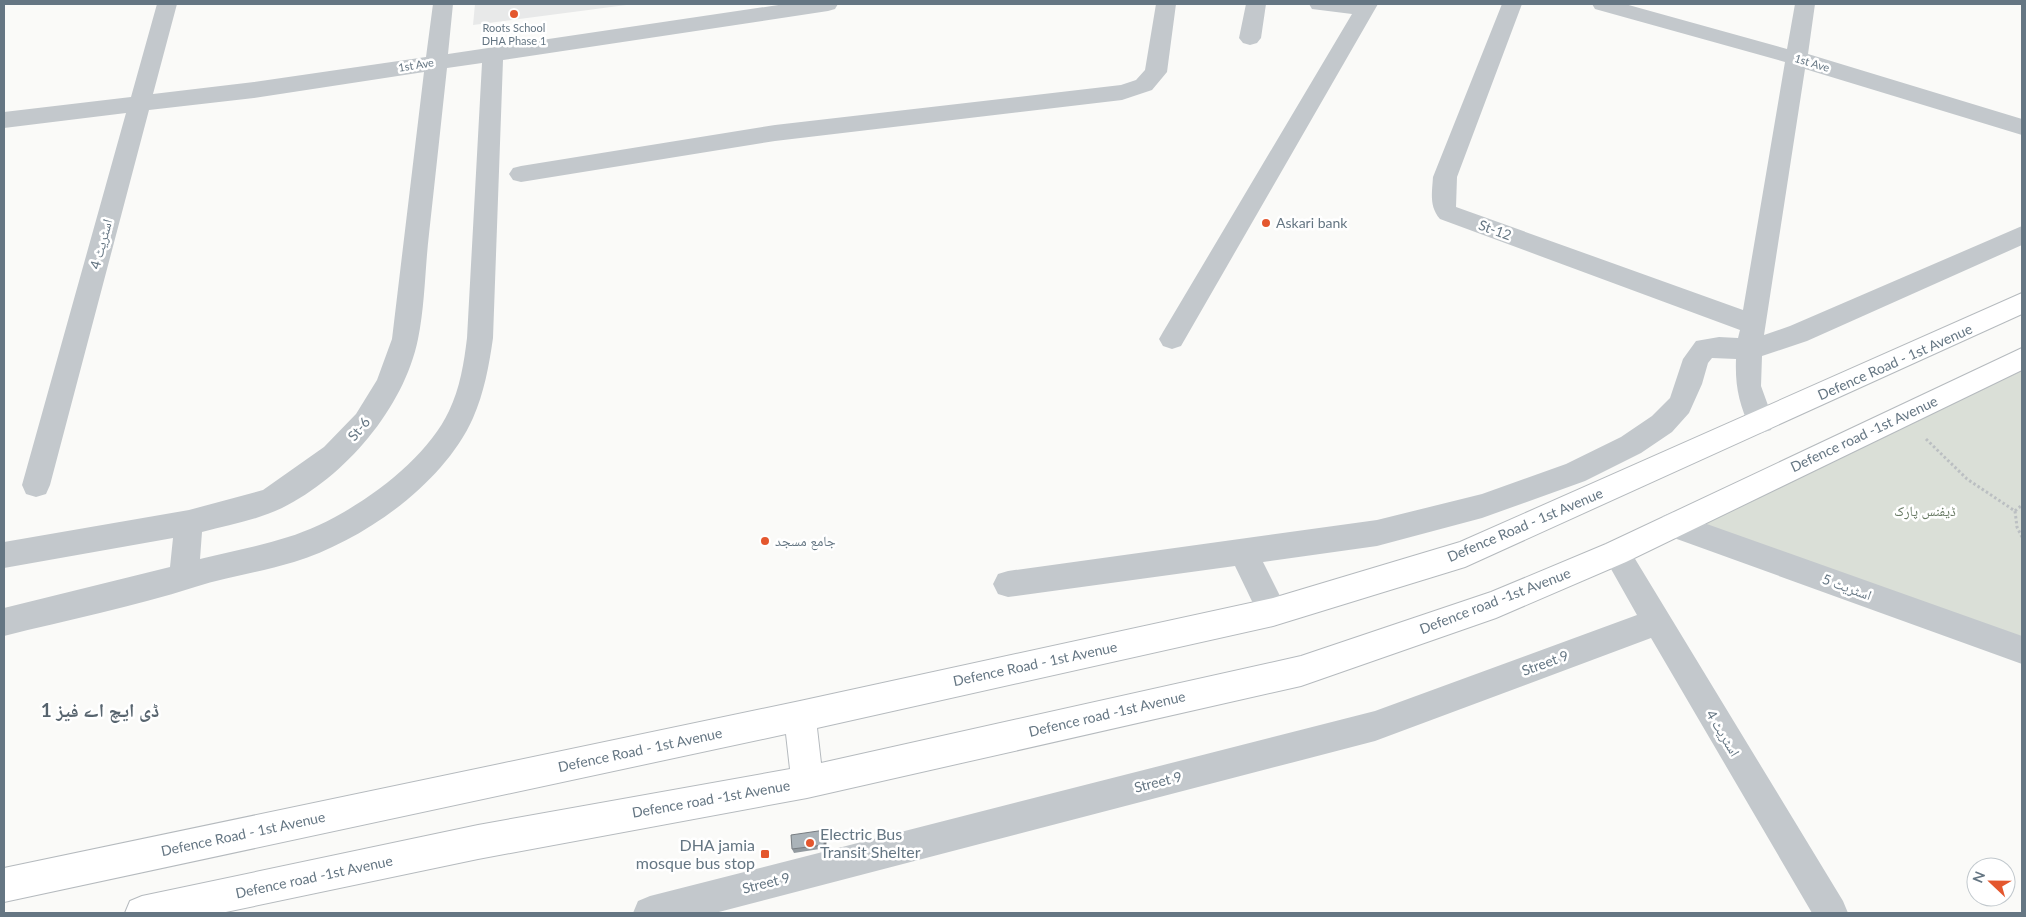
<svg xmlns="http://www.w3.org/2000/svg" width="2026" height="917" font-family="Lato,'Noto Naskh Arabic',sans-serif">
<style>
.built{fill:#e8e9e9}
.green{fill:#dadfd7}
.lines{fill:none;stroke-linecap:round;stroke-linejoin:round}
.major-casing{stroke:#b5babe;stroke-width:2}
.path{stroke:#bbbfc2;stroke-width:3;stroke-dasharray:2.5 2.5;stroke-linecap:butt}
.minor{fill:#c3c8cc;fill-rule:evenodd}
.major{fill:#fff;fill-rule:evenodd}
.wall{fill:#929a9f}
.shaded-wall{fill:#777d82}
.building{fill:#aab3b9;stroke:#777d82}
.poi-dot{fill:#e4572e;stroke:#fff;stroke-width:2}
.labels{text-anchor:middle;stroke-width:5;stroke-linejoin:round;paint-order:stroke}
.far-poi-label{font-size:11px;fill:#657683;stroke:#fff}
.far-street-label{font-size:11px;fill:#657683;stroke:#fff}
.poi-label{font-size:14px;fill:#657683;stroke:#fff;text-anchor:start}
.street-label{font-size:14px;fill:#657683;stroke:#fff}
.park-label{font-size:14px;fill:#687a64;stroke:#fff}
.near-poi-label{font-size:16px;fill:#657683;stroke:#fff;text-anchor:start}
.district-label{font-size:19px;font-weight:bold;fill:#57646e;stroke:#fff}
</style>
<rect width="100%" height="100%" fill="#fafaf8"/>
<path class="built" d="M475,4h159l-161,21z"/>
<path class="green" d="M2022,358v292l-349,-125z"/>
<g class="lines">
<defs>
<path id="major" d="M2022,293v21l-557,253 -192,59 -456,102 4,35 480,-107 190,-64 115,-48 416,-196v22l-396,192 -130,56 -195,68 -494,112 -329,61 -257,54h-96l5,-12 12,-5 336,-71 312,-56 -4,-35 -782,168v-34l796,-167 473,-103 187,-56z"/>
</defs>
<use href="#major" class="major-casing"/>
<path class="path" d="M1926,439l41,40 48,32 2,16 5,10
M2015,511l7,-6"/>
<path class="minor" d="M157,4h20l-24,90 101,-12 172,-25 7,-53h20l-5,50 337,-50h53l-3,5 -7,2 -325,49 -10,278c-4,28 -9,55 -20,80 -30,67 -111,123 -179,144 -33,10 -67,15 -99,25 -62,20 -128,33 -191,49v-28l166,-41 3,-29 -169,30v-26l185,-32 74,-20 61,-43 32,-33 21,-34 15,-41 32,-267 -170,26 -105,12 -99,375 -4,9 -10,3 -10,-3 -4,-9 104,-372 -122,15v-16l127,-15zM482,63l-15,275c-3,25 -7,50 -18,73 -25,54 -104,109 -161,126 -28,9 -59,15 -88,22l2,-27c27,-7 55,-12 80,-24 63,-31 122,-100 136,-169 7,-34 7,-71 11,-105 6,-55 12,-110 18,-166z
M1156,4h20l-9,68 -15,18 -30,10 -347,41 -254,41 -8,-2 -4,-6 4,-6 8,-2 254,-41 346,-40 15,-5 9,-10z
M1246,4h20l-5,34 -4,5 -7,2 -7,-2 -4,-5z
M1309,4h69l-197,342 -9,3 -9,-3 -4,-7 4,-7 189,-318 -40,-5z
M1502,4h20l-65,173 -1,30 287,103 42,-248 -190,-53 -3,-5h33l162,45 8,-45h20l-7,50 214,65v16l-217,-66 -41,266 26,-9 232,-100v19l-215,96 -45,15 -1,30 13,36 -3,8 -10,3 -10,-3c-12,-26 -16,-43 -15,-71l-24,-1 -4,5 -6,21 -13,29 -17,19 -31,21 -56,28 -103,37 -105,28 -114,16 25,50 -4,10 -11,4 -11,-4 -27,-56 -227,31 -10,-3 -5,-10 5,-10 10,-3 369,-51 105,-26 84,-30 55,-27 31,-21 18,-18 13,-39 13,-18 23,-4 19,1 2,-8 -300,-111c-11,-13 -8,-26 -7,-42z
M1673,512l349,124v28l-359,-130 -4,-9 4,-9z
M1616,540l10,4 217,357 5,12h-36l-161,-275 -276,103 -660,172h-82l5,-12 12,-5 725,-185 262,-96 -35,-62 4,-9z"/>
<use href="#major" class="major"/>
</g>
<path class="wall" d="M825,830l2,3 -1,15 -32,5 -2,-4z"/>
<path class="shaded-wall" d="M825,830l2,3 -1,15 -2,-3z"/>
<path class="building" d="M825,830l-1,15 -32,4 -1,-14z"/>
<g class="poi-dot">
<circle cx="514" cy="14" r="5"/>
<circle cx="1266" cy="223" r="5"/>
<circle cx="765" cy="541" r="5"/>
<circle cx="810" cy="843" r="5"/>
<rect x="760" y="849" width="10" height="10" rx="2.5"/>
</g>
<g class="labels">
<g class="far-poi-label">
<text x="514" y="32">Roots School<tspan x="514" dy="13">DHA Phase 1</tspan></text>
</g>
<g class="far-street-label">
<text transform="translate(1812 63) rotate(17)" y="4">1st Ave</text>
<text transform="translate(416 65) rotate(-9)" y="4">1st Ave</text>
</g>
<g class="poi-label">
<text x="1276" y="228">Askari bank</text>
<text x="775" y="546">جامع مسجد</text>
</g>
<g class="street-label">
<text transform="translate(1495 230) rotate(20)" y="5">St-12</text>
<text transform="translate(101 244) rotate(-75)" y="5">اسٹریٹ 4</text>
<text transform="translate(1895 362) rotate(-24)" y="5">Defence Road - 1st Avenue</text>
<text transform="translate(359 429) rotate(-50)" y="5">St-6</text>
<text transform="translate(1864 434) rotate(-25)" y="5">Defence road -1st Avenue</text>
<text transform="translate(1525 525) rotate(-23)" y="5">Defence Road - 1st Avenue</text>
<text transform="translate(1847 587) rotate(20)" y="5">اسٹریٹ 5</text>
<text transform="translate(1495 601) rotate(-21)" y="5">Defence road -1st Avenue</text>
<text transform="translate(1545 663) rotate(-20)" y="5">Street 9</text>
<text transform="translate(1035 664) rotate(-12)" y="5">Defence Road - 1st Avenue</text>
<text transform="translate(1107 714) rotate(-13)" y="5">Defence road -1st Avenue</text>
<text transform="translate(1723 733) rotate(59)" y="5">اسٹریٹ 4</text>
<text transform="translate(640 750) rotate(-12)" y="5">Defence Road - 1st Avenue</text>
<text transform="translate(1158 782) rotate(-14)" y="5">Street 9</text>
<text transform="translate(711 799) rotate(-10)" y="5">Defence road -1st Avenue</text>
<text transform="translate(243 834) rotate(-12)" y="5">Defence Road - 1st Avenue</text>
<text transform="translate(314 877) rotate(-12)" y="5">Defence road -1st Avenue</text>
<text transform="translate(766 883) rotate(-14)" y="5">Street 9</text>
</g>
<g class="park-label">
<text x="1925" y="516">ڈیفنس پارک</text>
</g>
<g class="near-poi-label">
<text x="820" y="840">Electric Bus<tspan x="820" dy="18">Transit Shelter</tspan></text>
<text x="755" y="851" text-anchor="end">DHA jamia<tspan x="755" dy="18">mosque bus stop</tspan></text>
</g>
<g class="district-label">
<text x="100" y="717">ڈی ایچ اے فیز 1</text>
</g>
</g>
<rect width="2026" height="917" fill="none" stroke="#657683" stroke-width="10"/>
<g transform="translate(1991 882) rotate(292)"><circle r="24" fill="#ffffff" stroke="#c1c8cd"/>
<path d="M0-4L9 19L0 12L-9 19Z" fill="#e4572e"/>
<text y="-8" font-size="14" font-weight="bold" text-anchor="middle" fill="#657683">N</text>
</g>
</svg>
